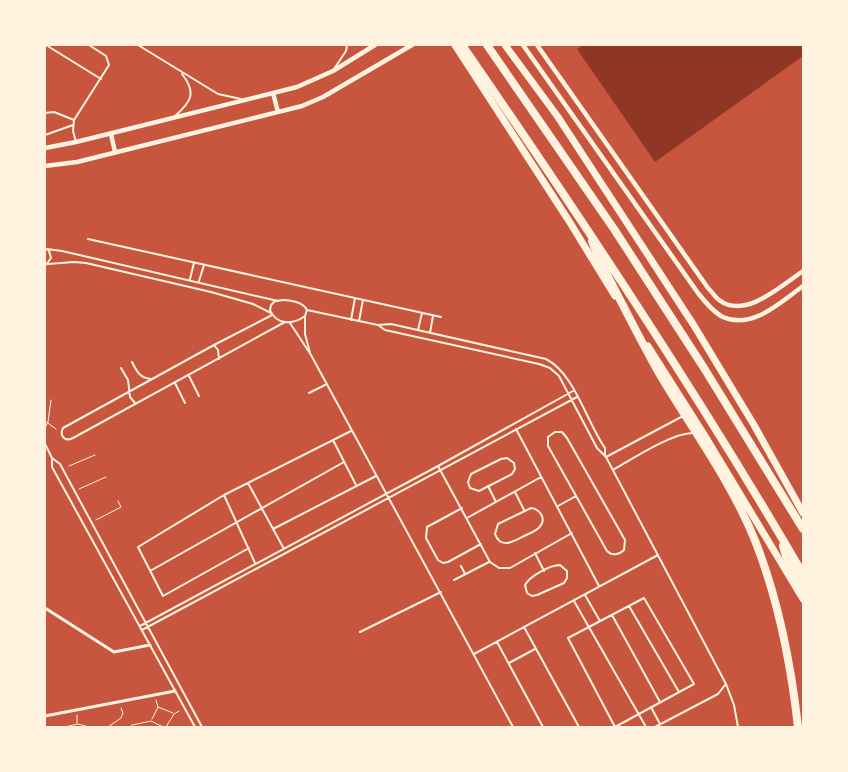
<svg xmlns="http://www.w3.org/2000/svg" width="848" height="772" font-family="Roboto,sans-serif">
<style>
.water{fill:#8f3625}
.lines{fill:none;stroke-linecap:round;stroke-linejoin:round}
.path{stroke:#fff3e0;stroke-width:1}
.service{stroke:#fff3e0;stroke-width:2}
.pedestrian{stroke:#fff3e0;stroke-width:3}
.minor{stroke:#fff3e0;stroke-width:4.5}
.primary{stroke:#fff3e0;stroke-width:7}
.motorway{stroke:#fff3e0;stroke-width:8}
</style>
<rect width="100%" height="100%" fill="#c8553d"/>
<path class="water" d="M583,45h220v11l-148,106 -78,-113z"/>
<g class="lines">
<path class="path" d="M45,421l11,8
M45,428l3,-6 3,-22
M69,466l26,-11
M79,489l27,-12
M96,520l25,-13 -3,-6
M158,707l15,6
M152,719l6,-12 -2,-7
M77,723v-8
M65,727l13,-3 11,3
M108,727l13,-9 2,-5 -2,-5
M130,727l2,-2 19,-4 12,6
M166,727l8,-13 5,-3"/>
<path class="service" d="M46,45l55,34
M138,45l80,49 23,5
M334,69l12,-18 1,-6
M45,113l9,-1 20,8
M175,116c16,-14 22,-23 7,-42
M45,135l28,-10
M76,142l-3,-11 1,-11 35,-55 -3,-9 -17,-11
M88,239l353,78
M45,248l4,3 2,7 -6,8
M47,249l15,2 216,50
M48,264l26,-2 12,1 125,29 42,12 18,9
M190,279l4,-16
M199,281l5,-16
M284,300c9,1 19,2 23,10l-2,6c-12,9 -29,9 -35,-6l1,-5 4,-4z
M307,310l71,15 13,-1 155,35c29,15 40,62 59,89v8
M272,315l-58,30 -151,83c-4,8 2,14 10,10l212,-116
M305,316v18l5,19
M351,320l4,-22
M359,321l4,-21
M290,323l21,32 202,372
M378,325l7,5 154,34 11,4 9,8 38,72 9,9 120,227 8,21 4,22
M418,330l4,-17
M430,333l3,-17
M214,345l4,5 1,9
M132,362c5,10 8,16 19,17
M121,368l7,12 2,17 5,6
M189,376l10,20
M175,383l10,20
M309,393l16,-8
M516,429l83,157
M555,432h7l5,6 58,102 -1,10c-5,5 -12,6 -17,1l-59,-105v-9z
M333,440l23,45
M45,444l7,14v9l143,260
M606,457l77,-41
M52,458l8,6 142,263
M507,458l7,5 1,6 -3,5 -33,17 -9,-3 -2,-6 3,-8 30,-15z
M438,466l52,96 9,6h11l62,-35
M613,470c19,-11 60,-38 81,-37
M248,483l36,66
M488,486l8,16
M515,492l9,18
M224,495l31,68
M558,506l18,-10
M462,508l-35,19 -1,11 12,22 5,3 5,-1 33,-18
M531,508c8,1 15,9 10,17 -3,6 -11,8 -17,11 -10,5 -23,14 -29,-2l3,-10z
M467,518l74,-41
M273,529l103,-53
M249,548l-86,48 -25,-49 86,-52 127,-64
M535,553l9,18
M560,565l7,6v7l-3,5 -27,12 -5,1 -5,-3 -2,-8c5,-9 25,-20 35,-20z
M461,566l4,8
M150,571l194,-109
M454,580l35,-18
M585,595l15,26
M644,598l50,86 -79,43 -47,-89z
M574,601l72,126
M629,606l50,86
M612,615l48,87
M140,626l298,-160 135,-75
M524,627l55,100
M142,630l435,-233
M360,632l81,-40
M497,642l46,85
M474,654l184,-99
M509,663l26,-14
M651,707l9,17
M655,727l63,-33 7,-9
M713,727h1"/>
<path class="pedestrian" d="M45,608l69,44 36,-7
M45,716l130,-25"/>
<path class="minor" d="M523,45l175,248c7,9 15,19 25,24 29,13 58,-15 80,-31
M537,45l171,243c4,4 7,9 11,12 26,20 63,-15 84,-29
M273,93l5,19
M111,134l4,18
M45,148l31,-6 221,-55 36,-16 42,-26
M45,166l32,-4 225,-56 21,-9 89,-52"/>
<path class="primary" d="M455,45l114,176 46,75
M505,45l53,72 135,207 61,101 49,88
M648,346l57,90 98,163"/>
<path class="motorway" d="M462,45c119,173 235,347 341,529
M487,45l127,184 90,139 99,161
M592,241l7,18c20,38 39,77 60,114 33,56 73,109 97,170 23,59 35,121 42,184
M783,546l3,10 17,34"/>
</g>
<rect width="848" height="772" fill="none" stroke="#fff3e0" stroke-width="92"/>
</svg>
